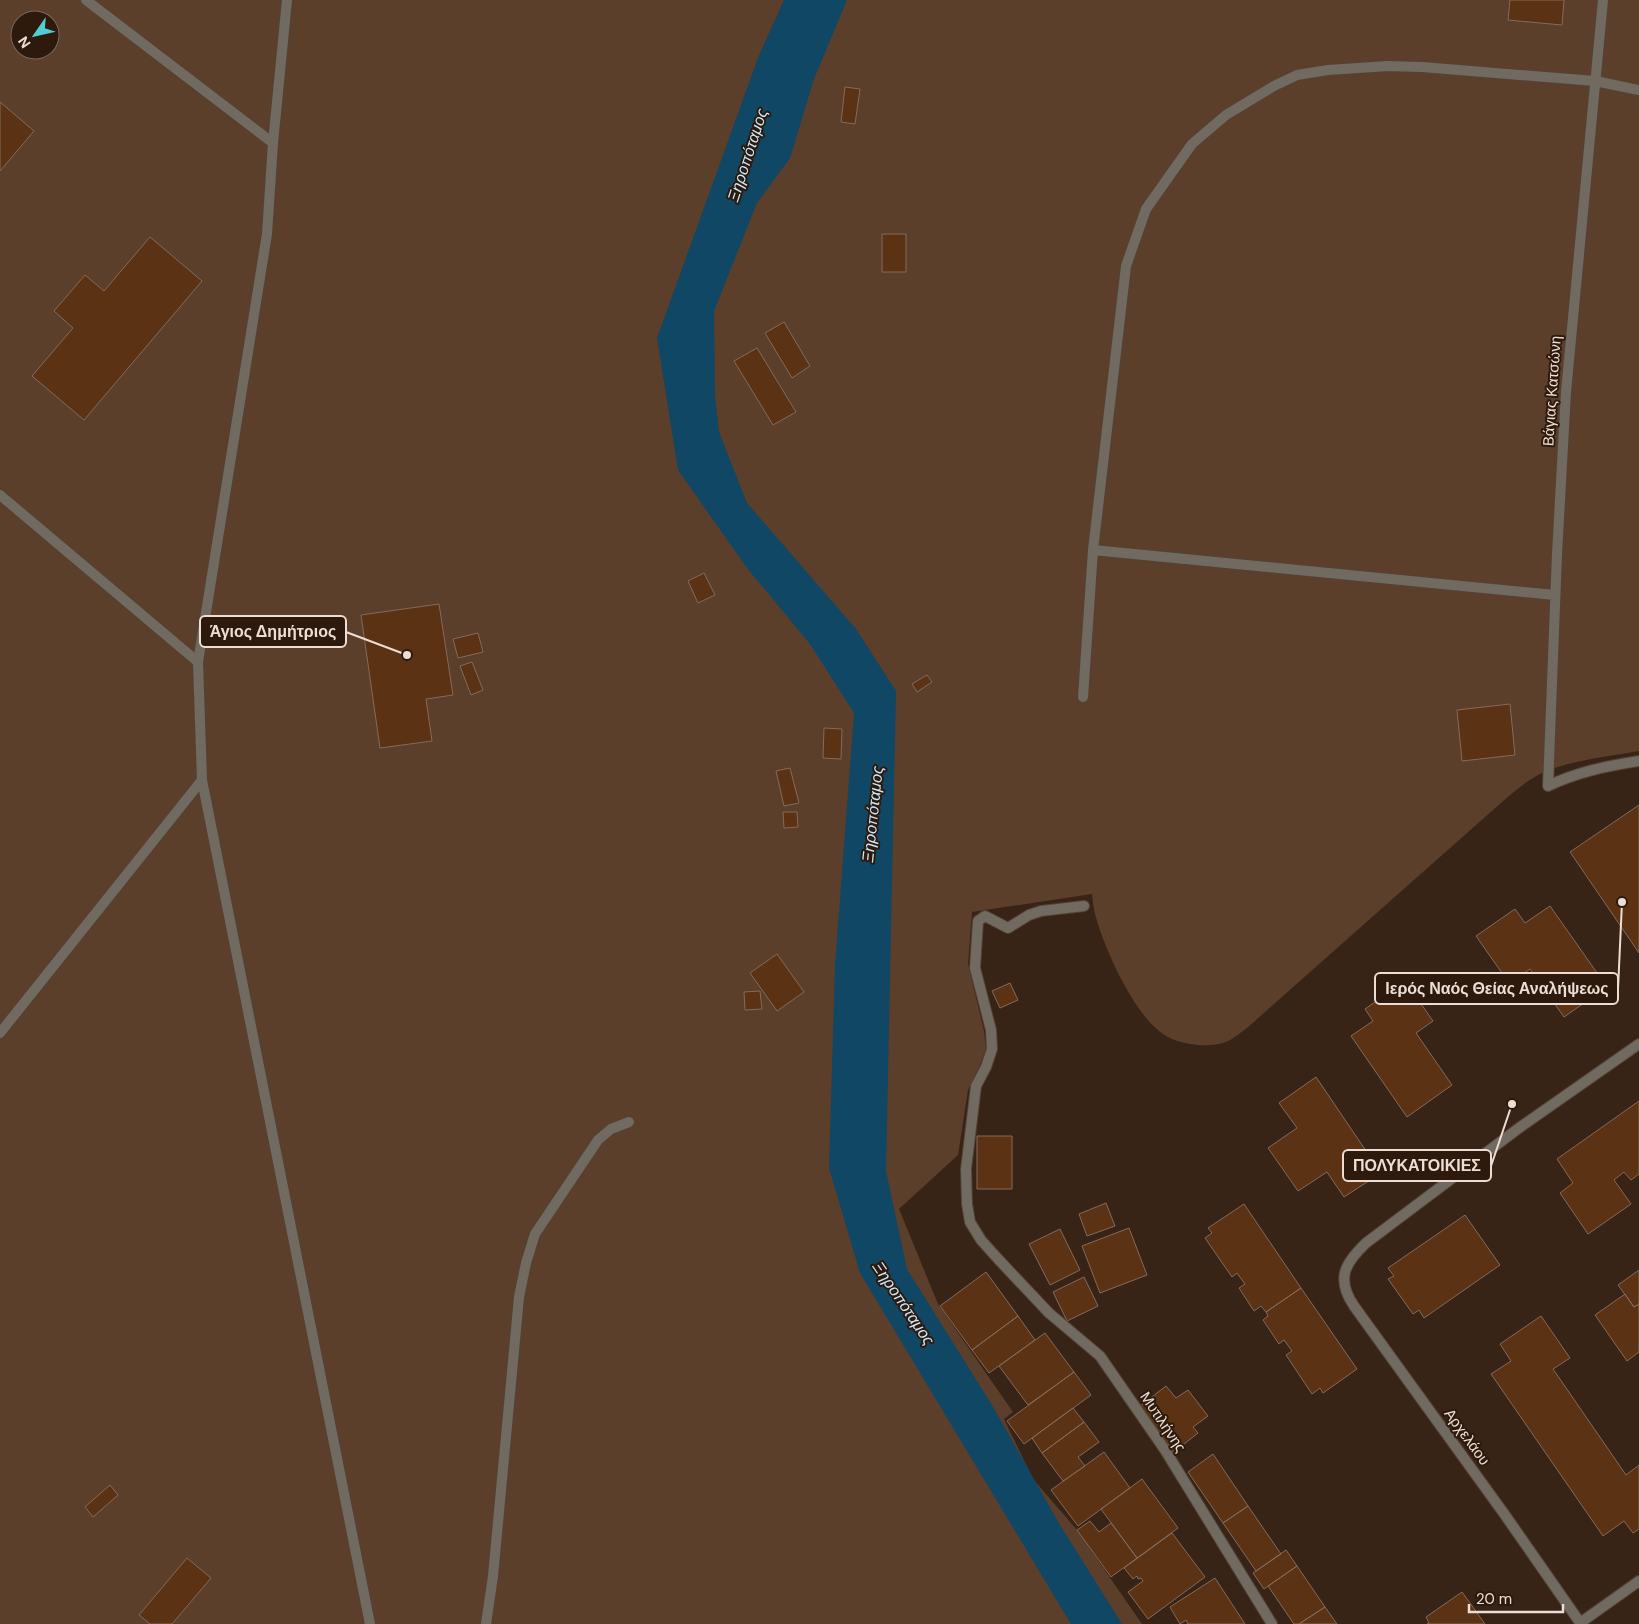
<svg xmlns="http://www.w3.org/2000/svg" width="1639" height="1624" font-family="'DM Sans',sans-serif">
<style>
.green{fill:#5c3f2a;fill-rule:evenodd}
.water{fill:#104764}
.building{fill:#5b3213;stroke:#836b5c}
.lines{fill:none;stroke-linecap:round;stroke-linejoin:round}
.service-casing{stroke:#544235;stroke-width:12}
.pedestrian-casing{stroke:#544235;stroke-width:12}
.minor-casing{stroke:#544235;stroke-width:12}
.service{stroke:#706a60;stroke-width:10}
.pedestrian{stroke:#706a60;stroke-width:10}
.minor{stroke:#706a60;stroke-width:10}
.labels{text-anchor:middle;stroke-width:4;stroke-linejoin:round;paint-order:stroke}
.street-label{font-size:15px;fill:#ecded5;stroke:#2d1a0c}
.water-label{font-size:16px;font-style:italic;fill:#cbe8fc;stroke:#2d1a0c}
.leader{fill:none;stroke:#ecded5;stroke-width:2}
.callout-dot{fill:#ecded5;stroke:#2d1a0c;stroke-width:2}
.callout{fill:#2d1a0c;stroke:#ecded5;stroke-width:2}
.callout-label{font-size:16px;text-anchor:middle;font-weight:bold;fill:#ecded5}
</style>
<rect width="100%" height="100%" fill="#372416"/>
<path class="green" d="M0,0h1639v751c-32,6 -69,9 -99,23 -14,7 -26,18 -38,28l-255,226c-6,4 -12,10 -19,13 -9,4 -20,5 -30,4 -10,-1 -21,-3 -30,-8 -31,-16 -61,-83 -71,-116 -3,-9 -4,-18 -5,-27l-120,18 -4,52 16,67 2,17 -6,17 -12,25 -10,65 -59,54 39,95 75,108 -9,7 29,60 44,51 65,94h-1142zM20,20h30v30h-30z"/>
<path class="water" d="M784,0h63l-33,79 -24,79 -33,45 -43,108 1,85 4,36 28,71 109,126 40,62 -10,480 21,98 85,136 68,120 62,99h-51l-211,-351 -31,-105 6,-203 19,-252 -44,-69 -63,-76 -69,-98 -21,-132 102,-283z"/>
<path class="building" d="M1510,0h54l-2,25 -54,-5z
M845,87l15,2 -5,35 -14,-2z
M0,102l34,29 -34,40z
M882,234h24v38h-24z
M150,237l52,44 -118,139 -52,-44 41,-48 -19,-17 31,-36 19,16z
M784,322l26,44 -18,12 -27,-45z
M757,348l39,64 -23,13 -39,-64z
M704,573l11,22 -17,8 -10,-22z
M439,604l14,91 -27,4 6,42 -52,7 -19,-133z
M478,633l5,19 -25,6 -5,-19z
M472,662l11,28 -12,5 -11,-29z
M927,675l5,7 -15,10 -5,-8z
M1510,704l5,51 -53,6 -5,-51z
M824,728l18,1 -1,30 -18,-1z
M790,768l9,35 -15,3 -8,-35z
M1639,805v148l-69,-101z
M783,812h14l1,15 -14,1z
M1550,906l57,81 -43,30 -34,-48 -21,14 -33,-47 39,-27 10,14z
M777,954l27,38 -27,19 -27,-38z
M1405,981l28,40 -17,12 36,52 -45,32 -56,-81 22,-15 -8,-12z
M1010,983l8,17 -18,8 -8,-17z
M760,991l2,18 -17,1 -1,-18z
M1316,1077l65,96 -37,24 -17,-25 -29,19 -30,-43 29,-20 -18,-25z
M1639,1101v73l-8,6 -7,-8 -10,8 17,24 -43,30 -28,-41 13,-10 -16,-24z
M977,1136h35v53h-35z
M1106,1203l9,23 -28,10 -8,-22z
M1244,1204l57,84 -35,24 -5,-6 -7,5 -15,-23 6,-4 -8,-11 -5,4 -27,-39 7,-5 -4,-5z
M1465,1215l35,50 -76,53 -5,-8 -6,4 -25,-35 6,-3 -6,-8z
M1129,1228l18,47 -47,18 -18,-47z
M1060,1229l20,41 -30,15 -21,-41z
M1639,1270v34l-5,3 -16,-22z
M986,1272l32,44 -46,34 -32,-44z
M1084,1277l14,29 -31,15 -14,-29z
M1301,1288l56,81 -34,24 -3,-5 -8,6 -26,-39 6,-4 -8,-11 -5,4 -16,-24 5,-4 -2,-4z
M1625,1294l9,13 5,-3v48l-12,9 -32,-46z
M1018,1316l17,24 -46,33 -17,-23z
M1541,1316l29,42 -17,11 73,106 13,-10v64l-6,4 -9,-12 -21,15 -112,-162 20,-13 -11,-17z
M1045,1333l29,39 -46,33 -29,-39z
M1074,1372l17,23 -67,49 -17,-23z
M1166,1386l10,12 12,-8 20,26 -15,11 5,6 -24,19 -35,-45z
M1073,1408l11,14 -42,31 -10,-15z
M1084,1422l15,20 -21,15 7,9 -22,15 -21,-28z
M1104,1452l26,36 -52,38 -27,-36z
M1213,1454l35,52 -25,17 -35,-51z
M1142,1479l36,49 -41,30 -36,-49z
M110,1485l8,10 -25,22 -8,-10z
M1248,1506l33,48 -25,17 -33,-48z
M1090,1521l9,11 12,-9 26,35 -26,19 -34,-47z
M1172,1533l33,44 -57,42 -20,-27 15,-11 -2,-3 -3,1 -1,-3 -4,3 -9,-11z
M1286,1550l11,16 -33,23 -11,-16z
M187,1558l24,20 -39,46h-22l-11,-9z
M1297,1566l28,41 -26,17h-5l-26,-38z
M1215,1578l30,46h-57l-2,-4 -6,4 -10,-17z
M1462,1592l23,32h-58l2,-1 -3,-6z
M1325,1607l12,17h-38z"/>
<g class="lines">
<defs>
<path id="service" d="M86,0l187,143
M0,495l198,167
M0,1033l202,-253
M999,1260l-18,-20 -11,-18 -3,-18 -1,-35 10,-83 10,-19 6,-18 -1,-19 -16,-62 3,-47 7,-5 23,12 21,-13 12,-4 43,-5
M486,1624l7,-48 26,-279 7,-34 9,-29 63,-94 13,-11 18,-7"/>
<path id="pedestrian" d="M1580,1623l59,-42"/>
<path id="minor" d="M287,0l-14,143 -6,91 -69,428 4,118 168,844
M1603,0l-37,392 -9,162 -9,232c29,-14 59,-20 91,-25
M1093,550l462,45
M1083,697l10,-147 33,-284 20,-57 46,-65 34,-29 48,-29 23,-11 31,-5 60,-4 34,1 173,14 44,9
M999,1260l50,53 51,43 65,94 107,174
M1581,1624l-76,-109 -151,-209c-18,-27 -10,-42 12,-63l153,-115 120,-84"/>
</defs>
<use href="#service" class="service-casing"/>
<use href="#pedestrian" class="pedestrian-casing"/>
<use href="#minor" class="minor-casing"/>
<use href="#service" class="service"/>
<use href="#pedestrian" class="pedestrian"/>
<use href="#minor" class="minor"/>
</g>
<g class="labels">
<g class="street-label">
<text transform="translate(1552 391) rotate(-86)" y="5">Βάγιας Κατσώνη</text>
<text transform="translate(1163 1422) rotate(56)" y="5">Μυτιλήνης</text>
<text transform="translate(1467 1437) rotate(54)" y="5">Αρχελάου</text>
</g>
<g class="water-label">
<text transform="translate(747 155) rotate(-72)" y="6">Ξηροπόταμος</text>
<text transform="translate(872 814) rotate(-84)" y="6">Ξηροπόταμος</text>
<text transform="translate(904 1303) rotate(56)" y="6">Ξηροπόταμος</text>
</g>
</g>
<path class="leader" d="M407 655L346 632M1622 902L1618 989M1512 1104L1491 1166"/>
<g class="callout-dot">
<circle cx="407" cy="655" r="5"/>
<circle cx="1622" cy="902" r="5"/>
<circle cx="1512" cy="1104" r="5"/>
</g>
<g class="callout">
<rect x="200" y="616" width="146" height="31" rx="5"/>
<rect x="1375" y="973" width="243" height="31" rx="5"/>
<rect x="1343" y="1150" width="148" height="31" rx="5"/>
</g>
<g class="callout-label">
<text x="273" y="637">Άγιος Δημήτριος</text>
<text x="1497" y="994">Ιερός Ναός Θείας Αναλήψεως</text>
<text x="1417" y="1171">ΠΟΛΥΚΑΤΟΙΚΙΕΣ</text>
</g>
<g transform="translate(35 35) rotate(236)"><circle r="24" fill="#2d1a0c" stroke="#79685c"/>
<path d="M0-4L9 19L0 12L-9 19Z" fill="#52ccd6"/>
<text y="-8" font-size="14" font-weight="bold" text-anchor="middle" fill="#ecded5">N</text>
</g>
<path d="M1469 1604v8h94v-8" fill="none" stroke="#ecded5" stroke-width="2.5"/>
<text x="1476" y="1604" font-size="15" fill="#ecded5" stroke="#2d1a0c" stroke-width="4" paint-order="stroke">20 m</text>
</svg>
